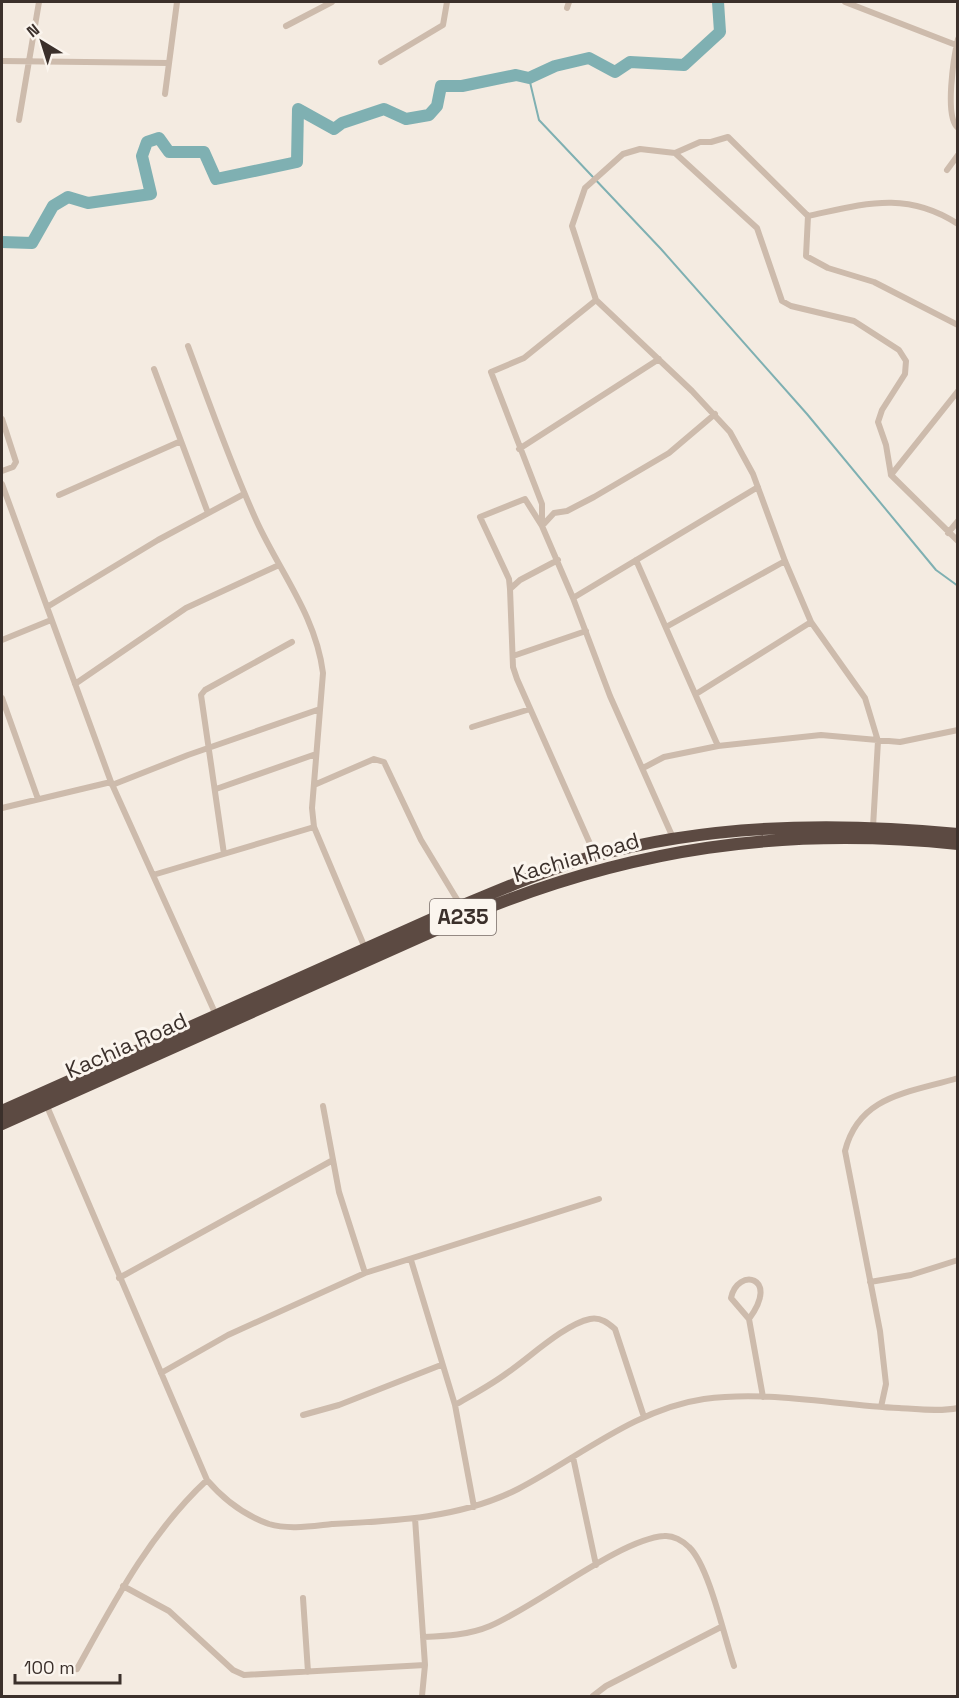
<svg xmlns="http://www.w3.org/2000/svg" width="959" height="1698" font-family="'Space Grotesk',sans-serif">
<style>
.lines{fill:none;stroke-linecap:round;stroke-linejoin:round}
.stream{stroke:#7fb0b2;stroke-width:2}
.river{stroke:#7fb0b2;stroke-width:12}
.street{stroke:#cdbbac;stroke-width:6}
.highway{stroke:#5c4a42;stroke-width:12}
.labels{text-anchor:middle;stroke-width:6;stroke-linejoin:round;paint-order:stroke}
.shield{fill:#fbf5ee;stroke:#756b66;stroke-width:1.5}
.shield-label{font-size:21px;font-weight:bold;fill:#3b302b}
.street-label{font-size:22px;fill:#3b302b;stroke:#fbf5ee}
</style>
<rect width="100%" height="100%" fill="#f4ebe1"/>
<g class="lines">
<path class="stream" d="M529,78l10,42 122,129 146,165 129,156 22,16"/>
<path class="river" d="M2,242l30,1 21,-37 15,-9 20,6 63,-9 -9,-38 5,-14 12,-4 10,14h35l12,27 81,-17 1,-53 36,20 8,-6 42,-14 22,10 23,-4 8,-9 4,-20h21l54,-11 13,3 26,-12 34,-8 26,14 15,-10 54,3 36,-33 -2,-30"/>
<path class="street" d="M845,2l111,43
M567,8l2,-6
M286,26l46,-24
M958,39c-4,17 -14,78 0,89
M2,61l167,2
M381,62l62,-37 4,-23
M165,94l12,-92
M19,120l20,-118
M675,153l82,75 25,73 9,5 63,15 45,29 7,11 -1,13 -23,36 -4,12 8,23 5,30 67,66
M947,170l11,-15
M808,216l-2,40 22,12 46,14 84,43
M596,300l-72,58 -33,14 51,132v22l31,72 37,98 64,144
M188,346c22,59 43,119 69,176 23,50 59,94 66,151l-11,135 2,19 51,121
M154,369l54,144
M2,419l14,43 -3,5 -11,4
M519,449l140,-90
M891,475l67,-84
M2,484l109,298 105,233
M59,495l122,-54
M948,533l10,-12
M558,560l-38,20 -10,9 3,78 4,12 78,176
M636,560l82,186
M510,589l-1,-10 -29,-62 45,-18 17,27 12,-13 13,-2 27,-14 75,-44 46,-39
M573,598l185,-111
M47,607l111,-67 86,-46
M666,627l119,-66
M2,640l49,-20
M513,656l73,-25
M75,684l111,-76 93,-43
M696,694l115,-72
M2,698l36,101
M472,727l58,-18
M643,768l21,-11 54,-11 103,-11 79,7 58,-12
M112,785l76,-30 132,-46
M314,785l60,-26 10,3 37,78 40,66
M216,789l100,-35
M2,808l109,-26
M873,827l5,-86 -13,-43 -54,-76 -26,-61 -32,-87 -23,-42 -38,-41 -96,-91 -24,-74 13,-38 38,-34 17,-5 35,4 25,-11h11l17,-5 80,79c56,-12 98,-26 150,8
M224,854l-23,-159 4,-5 87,-48
M153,875l161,-48
M46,1104l161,376c17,20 37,35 62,44 20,6 43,2 63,0 63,-3 129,-6 186,-35 60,-31 117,-80 186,-90 64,-9 131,6 195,9 19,1 40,4 59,0
M323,1106l16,86 26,81
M411,1260l44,145 19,102
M119,1278l214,-118
M870,1282l41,-7 47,-15
M749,1319c32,-43 -12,-52 -18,-21l18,21 14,78
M161,1373l67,-38 137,-62 234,-74
M455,1405c17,-10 36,-20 52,-32 22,-15 58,-49 83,-54 11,-2 18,4 25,10l29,88
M881,1407l5,-23 -6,-53 -35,-180c14,-56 64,-58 113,-73
M303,1415l36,-10 102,-40
M573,1457l23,108
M415,1518l10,147 -3,31
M123,1586l46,25 64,59 11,5 181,-10
M303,1598l5,74
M423,1637c22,-1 46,-2 67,-11 47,-20 130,-87 174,-90 9,-1 19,5 25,11 20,19 35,89 45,119
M77,1669c37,-67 73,-136 130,-189
M593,1696l13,-10 115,-59"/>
<path class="highway" d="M2,1111l459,-205c44,-18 87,-37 133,-50 118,-33 243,-34 364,-22
M2,1124l465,-208c163,-68 316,-90 491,-72"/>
</g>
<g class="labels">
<rect class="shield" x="430" y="899" width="66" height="36" rx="4.5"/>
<g class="shield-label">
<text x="463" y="924">A235</text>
</g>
<g class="street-label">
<text transform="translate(576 857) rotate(-16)" y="8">Kachia Road</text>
<text transform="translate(126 1045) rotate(-24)" y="8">Kachia Road</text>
</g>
</g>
<rect width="959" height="1698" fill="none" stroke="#3b302b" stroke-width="6"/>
<g transform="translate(42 42) rotate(322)" stroke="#fbf5ee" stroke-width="4.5" paint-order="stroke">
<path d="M0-4.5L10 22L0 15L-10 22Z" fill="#3b302b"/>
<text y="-9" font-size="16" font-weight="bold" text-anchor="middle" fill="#3b302b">N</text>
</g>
<path d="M15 1674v9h105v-9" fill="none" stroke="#3b302b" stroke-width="3"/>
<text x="24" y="1674" font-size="18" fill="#3b302b" stroke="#fbf5ee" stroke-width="4.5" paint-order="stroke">100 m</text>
</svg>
